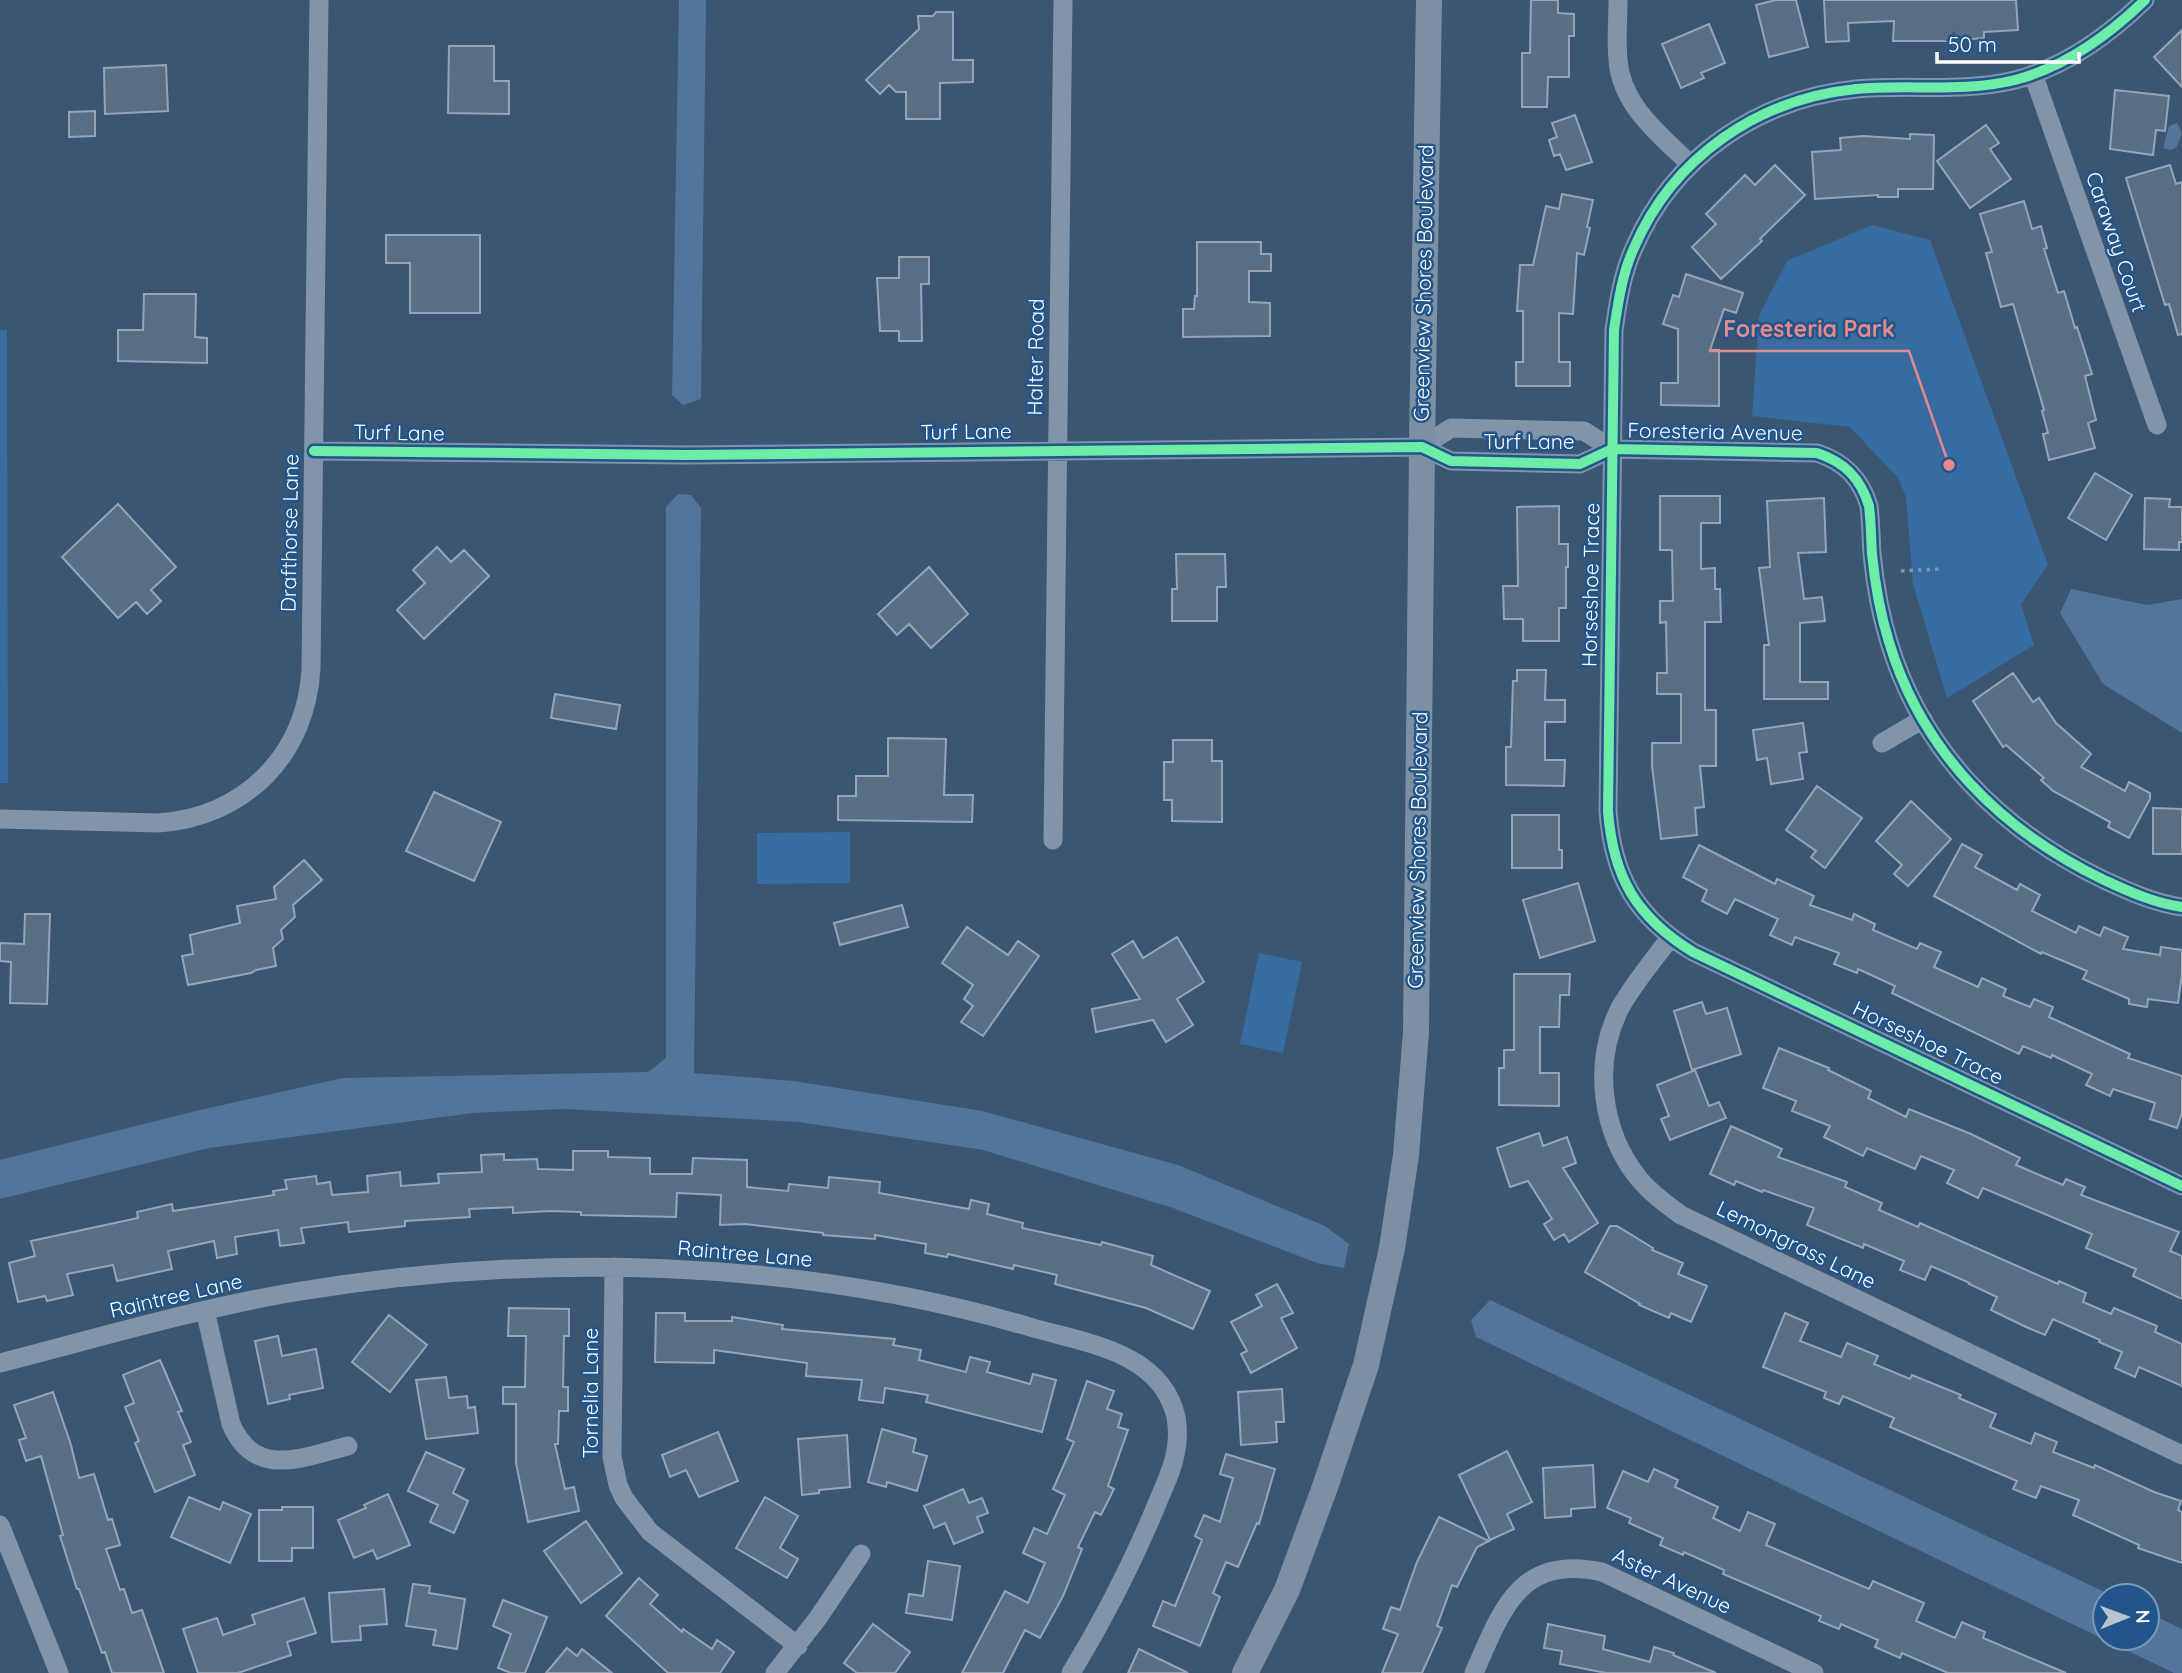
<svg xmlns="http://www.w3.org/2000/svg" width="2182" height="1673" font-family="Quicksand,sans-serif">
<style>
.green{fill:#376ca1}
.water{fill:#527599}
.building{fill:#586e85;stroke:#95a5b6;stroke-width:2}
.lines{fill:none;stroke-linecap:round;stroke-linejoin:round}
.path{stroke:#8194a8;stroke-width:3.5;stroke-dasharray:3.5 5;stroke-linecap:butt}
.street{stroke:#8194a8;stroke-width:19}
.secondary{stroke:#7d90a3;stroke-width:26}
.cycleway-casing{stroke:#22558b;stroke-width:15}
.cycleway{stroke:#6deda7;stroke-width:10}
.labels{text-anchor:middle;stroke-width:5;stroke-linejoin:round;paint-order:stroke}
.street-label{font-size:21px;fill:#fff;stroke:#22558b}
.leader{fill:none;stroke:#e88989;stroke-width:2.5}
.callout-dot{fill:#e88989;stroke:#22558b;stroke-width:2.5}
.callout-label{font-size:23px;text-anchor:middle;font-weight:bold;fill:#e88989;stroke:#22558b;stroke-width:5;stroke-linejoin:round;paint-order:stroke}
</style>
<rect width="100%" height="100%" fill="#3a5673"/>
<path class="green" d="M1872,225l58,15 118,325 -27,39 13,41 -87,53 -34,-114 -7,-87 -8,-19 -48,-51 -98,-11 7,-100 28,-55z
M0,330h7l1,453h-8z
M850,832v51l-93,1v-51z
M1259,953l43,9 -19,91 -43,-9z"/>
<path class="water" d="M679,0h27l-5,399 -18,6 -11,-10z
M2177,123l5,10 -5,14 -6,3 -8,-2 6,-22z
M678,494l13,1 10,13 -7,565 100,8 188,30 196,54 147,61 24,18 -5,24 -27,-5 -144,-55 -190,-58 -184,-28 -235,-13 -91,4 -264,35 -209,51v-39l196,-49 147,-33 305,-6 18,-14v-551z
M2071,589l76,16 35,-6v134l-79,-49 -43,-71z
M1490,1300l623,296h-8v42h42v-26l35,17v44h-8l-698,-336 -5,-17z"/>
<path class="building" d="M1531,0h27v13l16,1v22h-5v41h-21l-1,30h-25v-54h8z
M1776,0h20l12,47 -39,10 -13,-52z
M1824,0h192l2,30 -34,2v6l-36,3h-55l1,-20 -46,2 1,18 -23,1z
M936,12h17v48h20v22l-33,1v36h-34v-27h-10l-7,-7 -9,9 -14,-14 53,-51 -1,-13h15z
M1709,24l16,39 -24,10 3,5 -23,10 -19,-44z
M2182,30v57l-28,-30z
M449,46h45v35h15v33l-61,-1z
M166,65l2,46 -63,3 -1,-46z
M2115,90l54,6 -4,35 -9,-1 -3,25 -43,-6z
M95,111v25l-26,1v-25z
M1575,115l17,47 -26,8 -6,-16 -6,2 -5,-16 8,-3 -5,-14z
M1986,125l13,18 -9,6 21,30 -41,29 -33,-47z
M1910,134l24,1 -1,54h-35v8h-20v-2l-63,4 -3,-47 29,-2 -1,-12 23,-2 47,3z
M1775,165l30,30 -45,44 2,2 -41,38 -29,-32 24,-23 -10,-10 39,-39 10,10z
M2170,165l6,19 6,-2v152l-4,1 -9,-31 -4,1 -39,-127z
M1562,194l31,6 -6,27 3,1 -6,27 -7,-2 -4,61 -14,-1v49h11v24h-54v-24h7v-51h-6l3,-46h13l13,-59 13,3z
M2024,201l8,28 9,-3 6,22 -3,1 14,44 6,-2 11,37 2,-1 15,47 -7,2 11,44 -8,3 7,25 -46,12 -6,-26 5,-1 -6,-22 2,-1 -31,-106 -12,3 -15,-54 6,-1 -12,-38z
M386,235h94v78h-70v-50h-24z
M1197,242h64v12h10v17h-22v31l21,1v33l-87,1v-28h11l1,-13h2z
M899,257h30v27h-8l1,57h-23v-10h-19l-3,-53h22z
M1686,274l57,19 -7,20 -12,-4 -14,41h9v56l-58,-1v-22h17v-54l-15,-5 10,-29 6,2z
M144,294h52l-1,43 12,1v25l-89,-2v-31h25z
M2095,473l37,22 -26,45 -38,-22z
M1660,496h60v27h-19v46l14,-1v21h5l1,33h-16v88h11v56h-16l4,41 -9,1 2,27 -36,4 -9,-73v-23h29v-49h-24v-21h10l-1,-51 -6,1v-22h13l-1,-51h-12z
M1824,498l2,54 -28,1 6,46 18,-2 3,24 -25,2v59h28v17h-64v-54h5l-10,-77 11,-1 -3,-66z
M2145,498l25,1 -1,8h13v35h-3v8l-35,-1z
M118,504l58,63 -25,23 10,11 -14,13 -11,-12 -18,16 -56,-61z
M1559,506v38h9v23h-2v41h-7v33h-36v-22h-19l-1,-33h15l-1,-79z
M437,547l14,15 13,-12 25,26 -65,63 -27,-29 28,-27 -12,-13z
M1176,554h49l1,33h-9v34h-45v-32h5z
M929,567l39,47 -37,34 -22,-24 -12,11 -19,-21z
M1517,670h29l-1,30h20v22h-20v38h20l-1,26 -58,-1v-38h5l2,-66h4z
M2013,673l20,29 6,-4 17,25 35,31 -10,13 44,24 4,-9 21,11v6l-21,39 -21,-11 2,-5 -57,-31 -12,-11 3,-2 -38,-33 -3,2 -30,-46z
M555,694l65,11 -4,24 -65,-11z
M1803,723l4,29 -8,1 4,26 -32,5 -4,-26 -10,2 -4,-30z
M888,738l58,1 -2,56h29l-1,27 -134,-2v-24h18v-20h32z
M1173,740h39v21h10v61l-50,-1v-21h-8v-38h9z
M1817,786l45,32 -37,50 -14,-11 5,-6 -30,-21z
M434,792l67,30 -27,59 -68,-30z
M1911,801l40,38 -43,47 -14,-12 8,-9 -26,-24z
M2153,808l29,1v45h-29z
M1512,815h47v35h3v18h-50z
M1962,844l20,11 -7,12 42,23 3,-6 20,11 -8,16 44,22 3,-7 21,10 4,-9 24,10 -5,12 37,6 1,-8 21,3v24l-4,29 -30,-4 -1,8 -18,-3v-5l-46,-20 4,-8 -45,-19 -1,2 -107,-58z
M1699,845l76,39 2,-5 37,17 -4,9 42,15 2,-6 21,10 -2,6 44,19 3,-6 21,9 -7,15 44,20 4,-9 24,11 -3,7 27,11 4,-8 19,8 -4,10 81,37 -2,4 54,18v37l-5,15 -27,-9 5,-16 -42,-14 -3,7 -24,-11 6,-11 -40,-19 -1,3 -28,-12 -4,8 -127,-61 3,-7 -37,-17 -1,4 -23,-9 5,-11 -44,-16 -3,8 -22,-10 8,-16 -43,-20 -8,15 -25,-13 5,-11 -24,-13z
M304,860l18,20 -29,25 2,12 -14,13 2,9 -10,9 3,18 -20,4 -5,3 -63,12 -6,-29 11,-2 -3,-19 50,-12 -3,-17 39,-7 -2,-12z
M1578,883l17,58 -55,17 -17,-58z
M902,905l6,22 -68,18 -6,-22z
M25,914h25l-3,90 -37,-1 1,-41 -11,-1v-18l24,1z
M967,927l41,28 10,-14 21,15 -56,80 -22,-14 12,-16 -9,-7 9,-14 -31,-22z
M1177,937l27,45 -27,17 16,26 -27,17 -13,-22 -57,12 -4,-23 48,-10 -28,-45 21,-13 10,17z
M1514,974h56l-1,21h-9l-1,32h-19v46h19v33l-60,-1v-37h5v-18h10z
M1702,1002l4,12 21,-6 14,46 -49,16 -18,-59z
M1779,1048l50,20 -1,2 43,21 -3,7 38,19 3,-8 62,25 49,24 -4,7 47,20 3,-6 19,8 -4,8 98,37 -9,19 12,5v43l-49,-23 3,-7 -50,-21 6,-14 -109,-46 -5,10 -31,-15 7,-13 -33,-14 -6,13 -48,-21 -4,8 -39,-19 6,-11 -38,-15 4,-10 -33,-13z
M1695,1070l14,36 10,-4 7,16 -56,22 -9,-21 8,-3 -12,-31z
M1731,1126l51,23 -4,8 69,25 -2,5 37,16 -3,7 39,17 2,-4 138,61 1,-3 27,12 -3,9 28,12 3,-6 43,18 -2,6 27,12v42l-43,-19 -4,10 -20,-9 7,-16 -23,-10 1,-2 -47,-21 -8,16 -19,-8 -35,-17 6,-13 -28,-13 1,-1 -39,-17 -6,14 -25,-10 4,-9 -40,-17 -1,4 -56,-23 7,-17 -51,-18 -1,2 -26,-11 -2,4 -24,-11z
M1539,1133l4,13 24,-9 9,26 -13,5 35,55 -29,19 -5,-8 -10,6 -10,-16 8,-5 -24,-38 -18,6 -13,-39z
M573,1151h35v6l42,1v16h42l1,-16 54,2v27l41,4 1,-7 39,4 1,-11 51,5 -1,11 90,16 2,-9 18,4 -2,10 36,9 -1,5 79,17 1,-3 51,14 -2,9 59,26 -17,38 -47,-21 -91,-24 2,-9 -43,-10 -1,4 -65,-15 -1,3 -22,-4 1,-9 -51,-9v4l-52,-4v-2l-78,-9 -25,1 1,-30 -44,-2 -1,24 -95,-2v-3l-30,-1 -38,2v-6l-44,2 1,8 -65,4v5l-56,6 -1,-10 -47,6 3,15 -24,3 -2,-16 -43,7 2,17 -20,4 -3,-17 -46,10 4,18 -55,12 -4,-16 -46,9 6,21 -26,6 -2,-5 -27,6 -9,-39 26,-7 -4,-15 107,-23 -1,-6 35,-8 1,7 101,-16 -1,-4 14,-2 -2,-9 31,-4 1,8 13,-2 2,13 36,-3 -1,-16 33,-4 1,14 38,-3 -1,-9 44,-2 -1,-17 23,-1v6l33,-1 1,10 35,1z
M1610,1226h7l36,22 -1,2 31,13 -5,11 29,12 -16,36 -20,-9 -2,5 -30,-13 1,-1 -55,-32z
M1277,1284l16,29 -12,5 16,30 -46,25 -10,-19 6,-3 -16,-29 31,-16 -6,-11z
M509,1308l60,1v27h-5l-1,51h5v24h-9l-1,33h-3l10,45 9,-2 5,24 -51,11 -12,-59v-59h-13v-17h22l1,-51h-18z
M656,1313h29v8h47v-4l51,8 -1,4 113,10 -2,6 28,5 -2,10 47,12 4,-15 20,5 -3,10 43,12 3,-10 23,6 -14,52 -116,-30 2,-7 -43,-7 -2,15 -24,-3 3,-20 -56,-4 1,-13 -93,-13v13l-59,-1z
M1785,1313l23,10 -8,18 41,16 6,-14 31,13 -4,8 36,15 2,-4 49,20 -2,3 37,16 -6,13 41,17 4,-11 22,9 -4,10 41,16 1,-3 59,27 27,9 -3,9 4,2v51l-44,-15 1,-3 -66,-30 6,-15 -38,-14 -5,12 -23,-9 4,-8 -127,-54 4,-9 -51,-22 -4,8 -15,-6 2,-6 -63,-25z
M389,1315l38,30 -37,47 -38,-30z
M278,1336l4,20 34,-7 7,39 -34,7 1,4 -22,5 -13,-63z
M160,1360l22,51 -4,1 13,30 -8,3 12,30 -40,17 -20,-49 4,-2 -14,-34 9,-4 -11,-28z
M446,1377l3,21 18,-2 1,12 7,-1 3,26 -52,6 -10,-59z
M1087,1381l27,10 -7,18 15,5 -4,13 10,3 -20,56 6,3 -13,26 -6,-3 -17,35 4,2 -19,47 -23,42 -15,-8 -22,43h-41l43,-82 23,12 17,-40 -22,-10 11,-25 13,6 18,-39 -12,-6 21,-47 -7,-3z
M1282,1389l2,33h-8l1,20 -36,3 -3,-53z
M53,1392l18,53 8,33 15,-4 14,46 4,-1 8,26 -14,4 14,41 4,-1 8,24 10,-3 22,63h-52l-7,-21 -3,1 -23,-64h-2l-17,-53 3,-1 -22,-79 -15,5 -7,-21 7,-2 -12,-33z
M882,1429l34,10 -3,13 14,4 -10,35 -30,-9 -1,5 -18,-5z
M718,1432l20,49 -39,16 -13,-27 -16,7 -8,-22z
M847,1435l3,52 -31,3v3l-17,2 -4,-56z
M1507,1451l25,51 -25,12 7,15 -24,11 -31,-65z
M426,1452l38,17 -11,24 15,8 -14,32 -24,-11 8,-17 -30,-14z
M1226,1454l49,15 -16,55 -2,-1 -19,44 -12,-5 -13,31 7,4 -20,49 -47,-20 10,-25 12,5 27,-66 -7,-4 9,-21 16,7 13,-44 -13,-4z
M1593,1465l2,42 -24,2v7l-26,2 -2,-50z
M1654,1469l24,11 -3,7 43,20 -5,11 27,13 8,-19 27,12 -9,21 103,44 4,-8 51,22 -8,18 39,17 7,-16 23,10 -2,6 83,35h-118l-46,-20 -2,5 -25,-11 3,-7 -37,-16 -2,5 -20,-8 2,-5 -98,-42 1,-4 -40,-18 -1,3 -23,-10 3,-7 -34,-15 2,-5 -24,-10 16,-37 25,11z
M963,1489l6,14 13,-5 6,15 -11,4 6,15 -29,12 -9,-21 -11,5 -10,-22z
M388,1494l22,51 -33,14 -4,-9 -19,8 -16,-38 28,-12 -2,-3z
M189,1497l31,13 3,-8 28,12 -21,49 -59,-26z
M765,1497l33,19 -18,32 18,11 -11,19 -51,-30z
M282,1507h31v41h-21v13h-33v-51h23z
M1439,1517l50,24 -12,6 -20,40 -5,-2 -15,41 5,2 -20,45h-40l16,-39 -15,-5 8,-22 9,3 17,-48z
M586,1521l36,52 -41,30 -37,-52z
M928,1561l32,5 -8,54 -46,-7 3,-19 14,2z
M639,1578l19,17 -8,9 32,28 1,-3 29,20 5,-9 17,12 -14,21h-52l-62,-57z
M413,1584l17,2 -1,7 36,6 -8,50 -24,-4 3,-15 -30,-4z
M384,1589l3,35 -27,2 1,14 -29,2 -3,-49z
M304,1598l12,35 -29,9 4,13 -53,18h-40l-15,-44 34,-11 6,17 32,-11 -3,-9z
M503,1600l44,17 -22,56h-14l-13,-5 13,-34 -18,-8z
M873,1624l37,28 -15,21h-38l-13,-10z
M1548,1624l57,12 -2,13 47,13 4,-15 20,6 -1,2 43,18h-110l-46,-9 2,-13 -18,-3z
M567,1648l10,8 5,-7 30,24h-66z
M1139,1649l10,5 39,19h-60z"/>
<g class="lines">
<path class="path" d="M1901,571l38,-2"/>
<path class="street" d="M1618,0c0,20 -2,40 0,60 3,45 42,75 72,104
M2145,0c-37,36 -80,67 -130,80 -54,13 -105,4 -159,9 -98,10 -183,68 -222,159 -12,26 -16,55 -20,82l-6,481c5,66 28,106 85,141l489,234
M2033,74l124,351
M1422,447l29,-19 133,3 28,18
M314,451l372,4 736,-8 29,14 129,3 32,-15 205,4c28,9 44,26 52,53 2,16 2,32 3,48 3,30 8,59 17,88 33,110 112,188 213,237 26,12 51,24 80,28
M1882,743l41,-24
M0,819l158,4c87,-6 148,-68 153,-154l8,-669
M1053,840l10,-840
M1670,938c-17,23 -36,45 -50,70 -28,55 -19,125 20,172 12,14 26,24 41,35l501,240
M614,1267l-2,190 6,28 6,13 26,34 148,114
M205,1310l26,114c24,56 72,33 117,22
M0,1363c98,-25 195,-54 295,-71 240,-40 500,-34 735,35 54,16 131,24 146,90 2,12 2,26 -1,38 -3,17 -12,33 -18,49 -24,58 -53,115 -86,169
M0,1525l59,148
M775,1673l43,-55 43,-64
M1474,1673c28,-63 45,-119 128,-101l212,101"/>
<path class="secondary" d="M1245,1673l42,-83 38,-103 41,-122 26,-117 14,-93 10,-123 6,-585 7,-447"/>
<defs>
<path id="cycleway" d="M2145,0c-37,36 -80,67 -130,80 -54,13 -105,4 -159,9 -98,10 -183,68 -222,159 -12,26 -16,55 -20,82l-6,481c5,66 28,106 85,141l489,234
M314,451l372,4 736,-8 29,14 129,3 32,-15 205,4c28,9 44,26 52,53 2,16 2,32 3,48 3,30 8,59 17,88 33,110 112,188 213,237 26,12 51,24 80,28"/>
</defs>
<use href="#cycleway" class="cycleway-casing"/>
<use href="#cycleway" class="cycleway"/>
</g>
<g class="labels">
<g class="street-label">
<text transform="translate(2116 242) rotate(71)" y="7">Caraway Court</text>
<text transform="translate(1424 283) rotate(-89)" y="7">Greenview Shores Boulevard</text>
<text transform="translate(1036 357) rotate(-89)" y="7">Halter Road</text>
<text transform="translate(966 432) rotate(-1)" y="7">Turf Lane</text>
<text transform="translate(1715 432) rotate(1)" y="7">Foresteria Avenue</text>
<text transform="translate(399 433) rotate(1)" y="7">Turf Lane</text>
<text x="1529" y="449">Turf Lane</text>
<text transform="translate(290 533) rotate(-89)" y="7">Drafthorse Lane</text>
<text transform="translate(1591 585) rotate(-89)" y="7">Horseshoe Trace</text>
<text transform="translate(1418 850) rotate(-89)" y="7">Greenview Shores Boulevard</text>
<text transform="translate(1928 1043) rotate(26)" y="7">Horseshoe Trace</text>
<text transform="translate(1796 1245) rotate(26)" y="7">Lemongrass Lane</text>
<text transform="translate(745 1254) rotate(5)" y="7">Raintree Lane</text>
<text transform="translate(176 1296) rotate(-13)" y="7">Raintree Lane</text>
<text transform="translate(591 1393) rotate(-90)" y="7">Tornelia Lane</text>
<text transform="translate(1672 1581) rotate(25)" y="7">Aster Avenue</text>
</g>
</g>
<path class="leader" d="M1949 465L1909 351H1709"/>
<circle class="callout-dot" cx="1949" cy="465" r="7"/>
<g class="callout-label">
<text x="1809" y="337">Foresteria Park</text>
</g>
<g transform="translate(2126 1617) rotate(89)"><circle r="33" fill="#22558b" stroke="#7a99b9" stroke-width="2"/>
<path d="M0-5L12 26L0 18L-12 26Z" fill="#bac4ce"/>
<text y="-10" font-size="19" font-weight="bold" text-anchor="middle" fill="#ffffff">N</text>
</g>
<path d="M1937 52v10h142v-10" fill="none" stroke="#ffffff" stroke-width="3.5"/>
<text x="1948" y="52" font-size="21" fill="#ffffff" stroke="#22558b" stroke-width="5" paint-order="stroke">50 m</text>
</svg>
